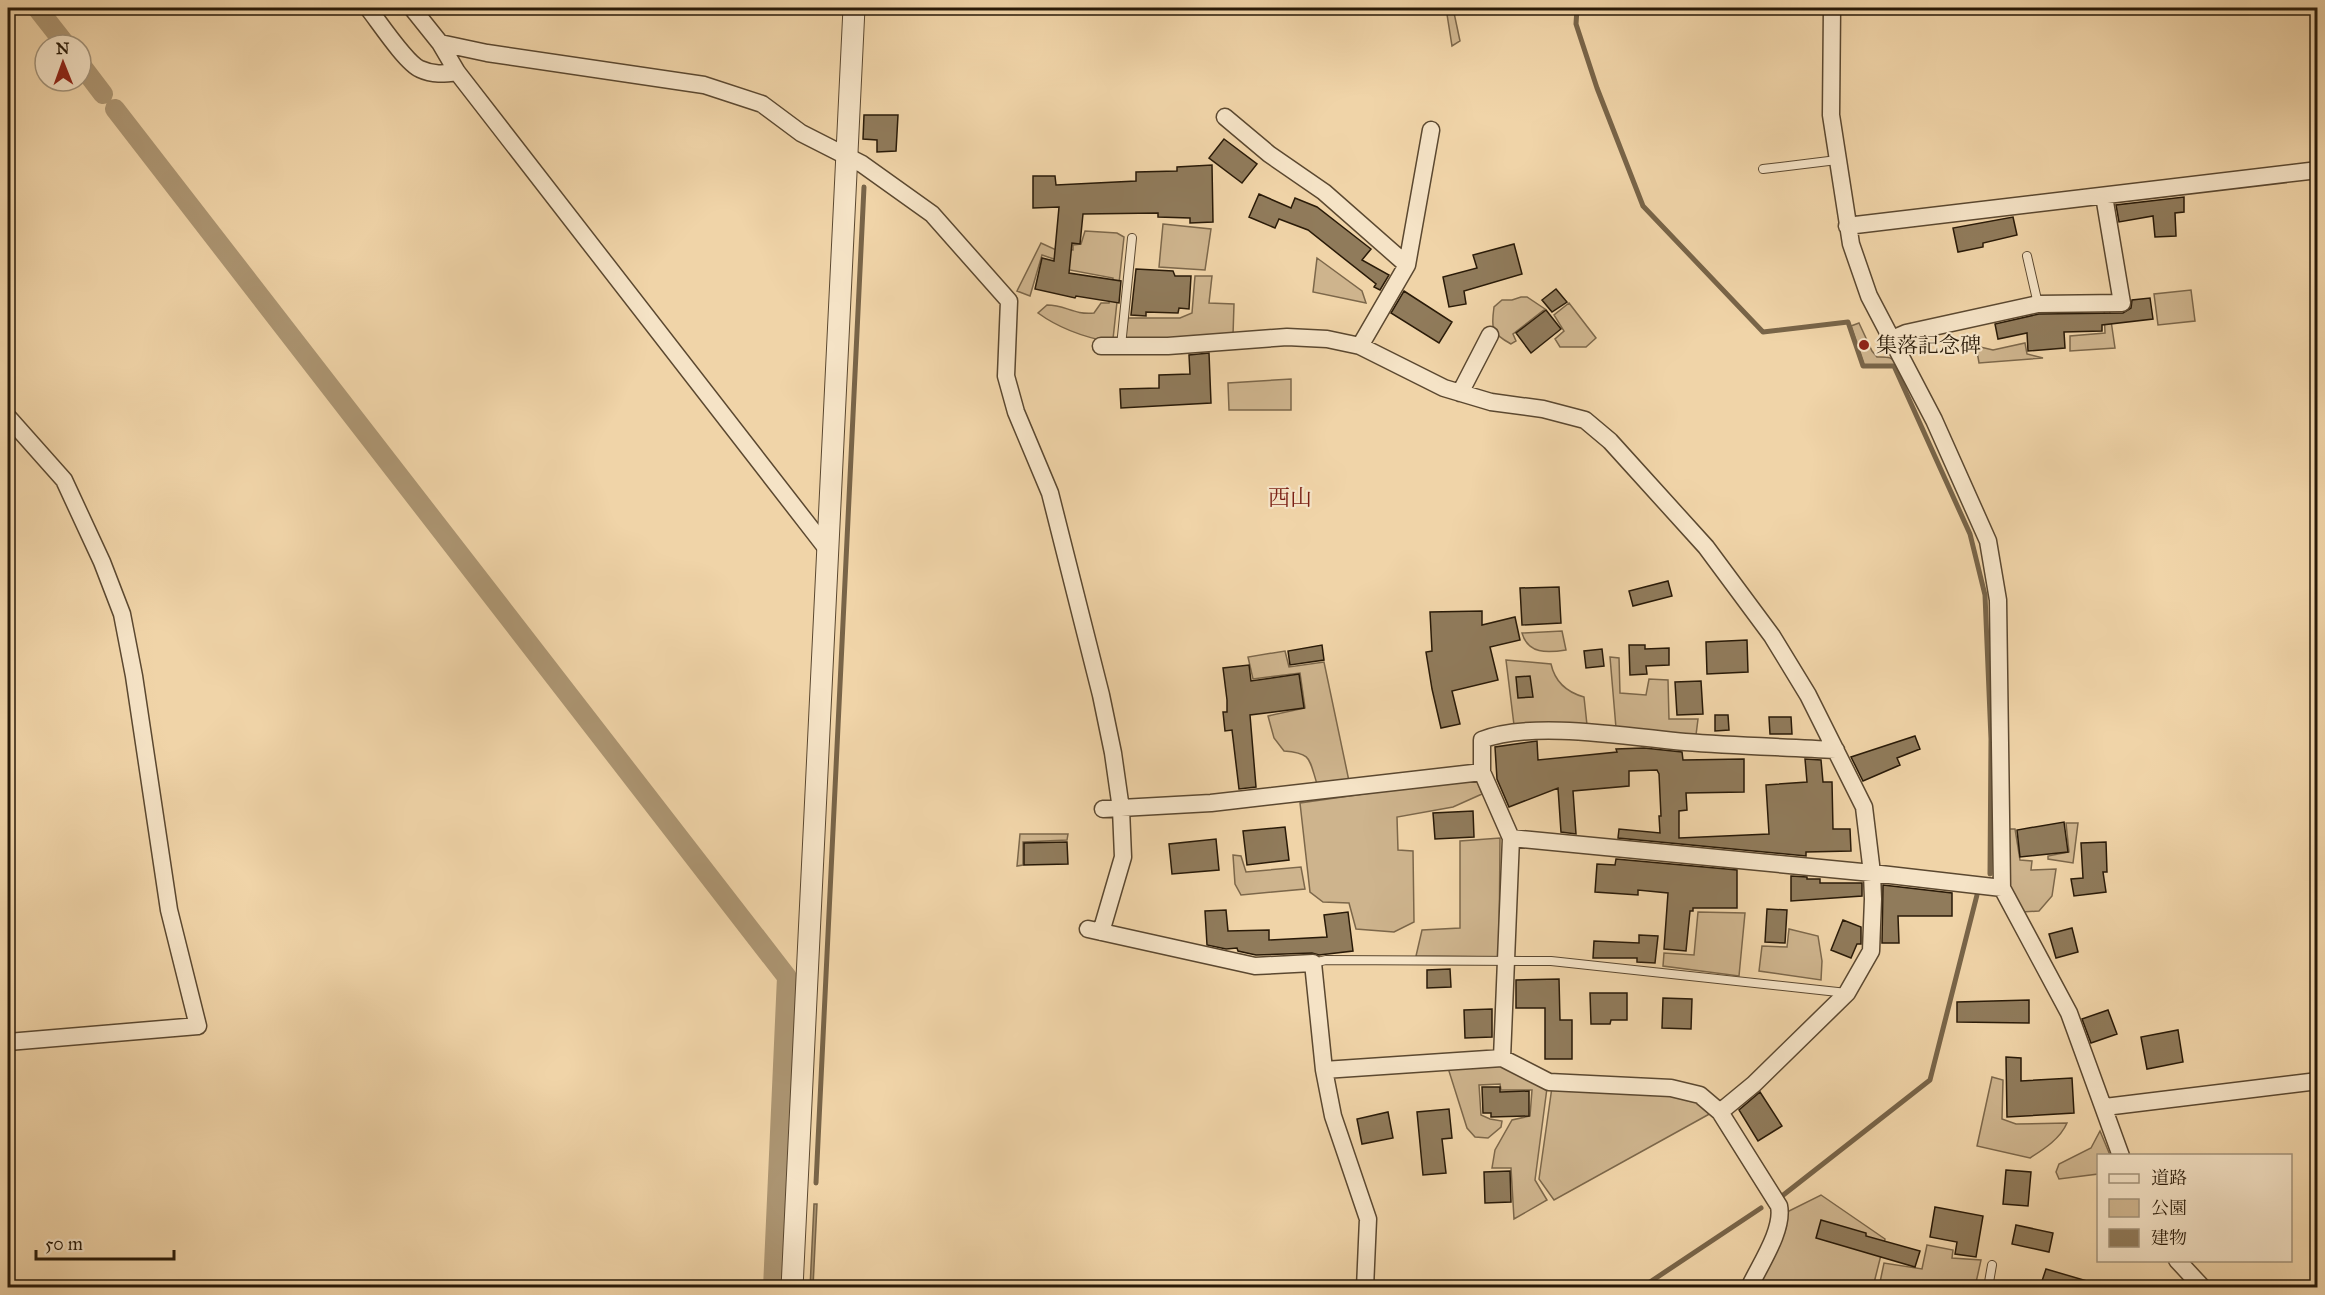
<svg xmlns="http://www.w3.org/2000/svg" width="2325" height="1295" font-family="'IM FELL Great Primer','Noto Serif JP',serif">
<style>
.green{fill:#ceb48d;stroke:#7c674a;stroke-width:1.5}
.water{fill:#ac9572;stroke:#786448;stroke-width:1.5}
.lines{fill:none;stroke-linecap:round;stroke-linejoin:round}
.stream{stroke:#786448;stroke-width:5}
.canal{stroke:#ac9572;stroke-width:20}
.building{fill:#907b5b;stroke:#291a08;stroke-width:1.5}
.service-casing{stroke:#5b4830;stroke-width:10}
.minor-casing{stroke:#5b4830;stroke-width:19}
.tertiary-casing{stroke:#5b4830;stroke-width:23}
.service{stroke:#f5e3c6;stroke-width:8}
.minor{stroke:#f5e3c6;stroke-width:16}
.tertiary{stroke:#f5e3c6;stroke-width:21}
.poi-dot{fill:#8f2418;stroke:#f5e3c6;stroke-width:2}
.labels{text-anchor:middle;stroke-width:4.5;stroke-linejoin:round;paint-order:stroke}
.poi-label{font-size:21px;fill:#291a08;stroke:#f5e3c6;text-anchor:start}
.neighbourhood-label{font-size:22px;fill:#7a1f14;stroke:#f5e3c6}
</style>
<rect width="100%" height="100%" fill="#f0d4a8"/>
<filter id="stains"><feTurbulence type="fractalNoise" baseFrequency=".00333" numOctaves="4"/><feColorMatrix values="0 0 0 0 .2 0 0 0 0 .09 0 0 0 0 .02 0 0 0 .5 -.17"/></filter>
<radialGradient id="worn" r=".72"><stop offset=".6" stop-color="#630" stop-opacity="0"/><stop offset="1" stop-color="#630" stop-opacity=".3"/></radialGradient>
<path class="green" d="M1446,8h7l7,33 -8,5z
M1163,224l48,5 -6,41 -46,-3z
M1085,231l32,2 7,4 -11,102 -3,3c-27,-5 -50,-13 -72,-29l9,-8c19,0 26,10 47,8l7,-10h8l4,-25 -54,-10 1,-7 -18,-6 -12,41 -13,-5 24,-48 13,6 19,1v-5l8,-1z
M1317,258l45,33 4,12 -53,-11z
M1195,276h17l-3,27 25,1 -1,31 -108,6 3,-23h52l12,-5z
M2191,290l4,31 -37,4 -4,-31z
M1521,297h6l18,12 -32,25 3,7 -5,3c-20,-11 -20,-15 -17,-37l8,-7h10z
M1569,303l27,35 -10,9h-26l-5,-8 9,-8 -10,-16z
M2109,307l6,41 -45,3v-15l35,-3 -1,-25z
M1859,323l13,28 5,6c10,0 15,-1 20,8h-33l-13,-39z
M2025,343l2,11 16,4 -64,5 -3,-17 17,4z
M1291,379v31h-62l-1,-27z
M1562,631l4,19c-19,3 -38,4 -44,-17z
M1285,651l4,16 35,-5 25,119 -32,3c-8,-25 -5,-31 -33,-33l-10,-13 -6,-22 37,-8 -5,-35 -47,6 -5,-22z
M1610,657l9,1 1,35 26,2 3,-16 19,1 1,39h29l-2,16 -80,-7z
M1506,660l45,4c4,18 15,28 33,33l3,28h-73z
M1476,778l6,16 -29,13 -56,10 1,33 15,1 1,71 -20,10 -38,-3 -7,-26 -26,-1 -13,-10 -10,-89z
M2066,823h12l-5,40 -25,-4v-3l21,-4z
M2006,829h9l5,31 12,1 -1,9 25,-1 -4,27 -13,15 -18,1 -15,-25z
M1020,834h48l-1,6 -44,2v23l-6,1z
M1500,838l-1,119 -83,-1 6,-26 38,-2v-87z
M1233,855l8,1 5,16 55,-5 4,22 -64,6 -6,-11z
M1698,912l47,1 -6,63 -76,-10 1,-13 30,2z
M1789,929l29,7 4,25 -1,19 -62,-9 3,-25 25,1z
M1498,1063l49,25 -12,92 12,20 -33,19 -3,-51h-19l3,-18 17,-30 18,-4 2,-26h-31l-1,-6 -21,1 2,30 9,4 12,2 -1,6 -13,11 -13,-1 -8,-9 -19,-60z
M1992,1077l11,3 -1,39 14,5 51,-1c-7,16 -23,26 -37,35l-53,-12z
M1552,1087l118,5 28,7 15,13 -159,88 -15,-21z
M2100,1131l10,24 -12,1v18l-39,5 -3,-7 3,-8 32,-16z
M1821,1195l64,44 -12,48 -117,1 30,-60 -1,-15z
M1927,1245l26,5 -1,8 29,2 -6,27h-96l5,-24 38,6z"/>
<path class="water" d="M814,1204h3l-4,83 -3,1z"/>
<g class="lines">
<path class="stream" d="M1577,8l-1,16 21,64 46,118 120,126 85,-10 15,44h31l76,168 15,61 6,144 -1,135
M816,1183l48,-996
M1782,1196l148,-116 48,-189
M1641,1288l120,-80"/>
<path class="canal" d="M37,8l29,37
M81,65l22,29
M115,109l672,868 -14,311"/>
</g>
<path class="building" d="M864,115h34l-2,36 -19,1v-12l-14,-1z
M1224,139l33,25 -15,19 -33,-25z
M1212,165l1,57 -23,1v-5l-32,-1v-4l-75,1 -3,30 -8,-1 -3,30 52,8 -2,22 -43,-7 -1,2 -40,-9 7,-31 12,3 5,-54 -26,1v-32h22l1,9 80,-4v-9l41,-1v-4z
M1259,194l32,14 4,-10 22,9 54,42 -9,11 27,15 -9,15 -6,-3 2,-3 -68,-54 -29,-11 -4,9 -26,-11z
M2184,197v15l-9,1 1,23 -21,1 -2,-21 -34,6 -3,-17z
M2013,217l4,18 -34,8v4l-25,5 -5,-24z
M1514,244l8,30 -58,17 2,13 -17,3 -6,-30 34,-9 -4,-13z
M1136,269l37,2 2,5h16l-2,33 -10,-1 -1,5 -32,-1v4l-15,-1z
M1556,289l11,13 -15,10 -10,-12z
M1404,291l48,31 -13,21 -48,-30z
M2150,298l3,21 -51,6v6l-38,1 1,16 -37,3 -1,-18 -29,6 -3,-15 44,-10 84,-1 8,-5 1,-8z
M1546,310l15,19 -30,24 -15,-20z
M1209,353l2,50 -90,5 -1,-19 39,-1v-13l31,-1 -1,-19z
M1668,581l4,15 -39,10 -4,-15z
M1559,587l2,36 -39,2 -2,-37z
M1482,611v14l33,-8 5,23 -30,7 8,33 -46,11 8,33 -19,4 -9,-39 -6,-37 6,-1 -2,-39z
M1747,640l1,32 -41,2 -1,-32z
M1322,645l2,15 -34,5 -2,-14z
M1629,645h16v4l24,-1v17l-23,1 1,8 -17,1z
M1602,649l2,17 -18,2 -2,-17z
M1249,665l2,16 48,-7 5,34 -54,7 6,72 -17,2 -7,-59 -7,1 -2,-19h4v-12l-4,-32z
M1530,676l3,21 -15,1 -2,-21z
M1701,681l2,33 -26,1 -2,-33z
M1715,715h13l1,15 -14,1z
M1769,717h22l1,17h-22z
M1915,736l5,13 -23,9 3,7 -37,16 -12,-24z
M1537,741l1,19 79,-8 -1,-3 28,-1 38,4 1,8 61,-1v33l-58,1 1,17 -8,1v27l90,-4 -3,-49 41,-3 -2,-23 16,1 2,22h9l1,47h17l1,22 -45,1v4l-188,-18 1,-9 41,4 -1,-17h2l-2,-42 -2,-4 -28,1v15l-56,5 3,43 -15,-2 -3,-44 -49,19 -12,-28 -2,-32z
M1473,811l1,26 -39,2 -2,-26z
M2064,822l4,30 -48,5 -3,-27z
M1285,827l4,33 -42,5 -4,-34z
M1216,839l3,31 -47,4 -3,-30z
M1067,842l1,22 -44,1v-22z
M2106,842l1,30h-4l3,20 -32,4 -3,-17 12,-1 -2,-35z
M1616,859l121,11v38h-44v3h-3l-4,40 -22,-2 4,-56 -30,-3v5l-43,-3 2,-28 18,1z
M1791,876l16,1v2h13v4h42v13l-71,5z
M1883,885l69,8v23h-54l1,27h-17z
M1767,909l20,1 -2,33 -20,-1z
M1226,910l2,21 41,-1v10l58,-3 -3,-22 24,-3 5,39 -34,4 -7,-2 -56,2 -18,-4 -1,-3 -11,1 -19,-4 -2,-34z
M1843,920l18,7v17h-4l-6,14 -20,-8z
M2072,928l6,24 -22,6 -7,-24z
M1639,935l19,1 -3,27 -18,-1v-4h-44l1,-17 45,2z
M1450,969l1,18 -24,1v-18z
M1559,979l1,41h12v39h-27v-51h-29v-28z
M1590,993h37v27h-16l-1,4h-19z
M1663,998l29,1 -1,30 -29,-1z
M2029,1000v23l-72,-1v-20z
M1492,1009v28l-27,1 -1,-28z
M2108,1010l9,24 -26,9 -9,-24z
M2178,1030l5,32 -36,7 -6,-32z
M2006,1057l15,1v23l51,-3 2,35 -67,4z
M1482,1087h18v5l29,-1v25l-38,1v-4h-8z
M1760,1092l22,34 -24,15 -19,-31z
M1449,1109l3,29 -10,1 4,34 -23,2 -6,-63z
M1388,1112l5,26 -31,6 -5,-25z
M2006,1170l25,2 -3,34 -25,-2z
M1510,1171l1,31 -26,1 -1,-31z
M1935,1207l48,9 -7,41 -21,-3 2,-12 -27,-5z
M1821,1220l45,13v3l54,15 -5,16 -99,-29z
M2016,1225l37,8 -4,19 -37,-8z
M2046,1269l48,14v4h-41l-12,-3z"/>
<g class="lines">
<defs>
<path id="service" d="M1763,169l74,-9
M2027,256l11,48
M1121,346l11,-108
M1313,963l13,-3 225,1 296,32
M1988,1288l4,-23"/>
<path id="minor" d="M368,8c11,14 38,55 52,61 13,6 24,5 37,3
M412,8l28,35 17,29 370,477
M1832,8l-1,107 20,129 18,52 65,124 54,121 10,59 4,288 67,125 52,143
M440,43l47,10 217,32 58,19 39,29 61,31 70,50 77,87 -3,75 10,36 34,81 51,202 12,58 8,56 2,48 -22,75
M1225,117l44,37 55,38 83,73
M1847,226l471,-56
M1892,339l14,-6 132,-29 84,-1 -18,-107
M1101,346h67l119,-9 40,2 33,7 84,42 47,14 52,7 42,11 25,21 96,106 66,89 36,59 56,112 8,66 1,26 -2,52 -24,42 -93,91 -34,28
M1360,346l47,-81 24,-135
M1460,393l30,-58
M8,417l56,63 38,82 20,52 12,62 35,234 29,116 -190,16
M1103,809l108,-6 271,-31
M1511,838l361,35 130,15
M1088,929l167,37 58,-3 11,107 9,46 35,103 -3,69
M1502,1058l9,-220 -29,-66v-32c48,-20 149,-3 203,2 50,4 101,5 151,8
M1324,1070l178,-12 47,24 122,6 29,7 20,17 59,94c5,24 -20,60 -30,82
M2105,1107l213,-26
M2177,1260l26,28"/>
<path id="tertiary" d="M792,1288l62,-1280"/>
</defs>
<use href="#service" class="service-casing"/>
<use href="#minor" class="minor-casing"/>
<use href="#tertiary" class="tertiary-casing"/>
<use href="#service" class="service"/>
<use href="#minor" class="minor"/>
<use href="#tertiary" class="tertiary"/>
</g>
<circle class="poi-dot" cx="1864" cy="345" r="6"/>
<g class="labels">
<g class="poi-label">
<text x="1876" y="352">集落記念碑</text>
</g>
<g class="neighbourhood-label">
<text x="1290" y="505">西山</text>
</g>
</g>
<rect width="2325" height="1295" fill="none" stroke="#f0d4a8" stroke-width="30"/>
<rect x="9" y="9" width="2307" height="1277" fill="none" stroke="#291a08" stroke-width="3"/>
<rect x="15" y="15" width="2295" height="1265" fill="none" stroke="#291a08" stroke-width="1.5"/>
<rect x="2097" y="1154" width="195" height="108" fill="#f5e3c6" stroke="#a3937a" stroke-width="1.5"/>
<rect x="2109" y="1174" width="30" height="9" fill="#f5e3c6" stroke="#a3937a" stroke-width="1.5"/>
<text x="2151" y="1184" font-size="18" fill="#291a08">道路</text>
<rect x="2109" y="1199" width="30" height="18" fill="#ceb48d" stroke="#a3937a" stroke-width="1.5"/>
<text x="2151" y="1214" font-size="18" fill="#291a08">公園</text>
<rect x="2109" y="1229" width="30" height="18" fill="#907b5b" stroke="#a3937a" stroke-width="1.5"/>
<text x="2151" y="1244" font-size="18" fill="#291a08">建物</text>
<g transform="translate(63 63) rotate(359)"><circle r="28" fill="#f5e3c6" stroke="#a3937a" stroke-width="1.5"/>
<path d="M0-4.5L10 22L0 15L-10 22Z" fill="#8f2418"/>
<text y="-9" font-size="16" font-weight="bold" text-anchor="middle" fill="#291a08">N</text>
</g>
<path d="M36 1250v9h138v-9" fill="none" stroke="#291a08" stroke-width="3"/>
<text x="45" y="1250" font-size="18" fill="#291a08" stroke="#f5e3c6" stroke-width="4.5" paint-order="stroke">50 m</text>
<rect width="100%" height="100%" filter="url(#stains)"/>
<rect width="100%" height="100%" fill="url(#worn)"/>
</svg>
